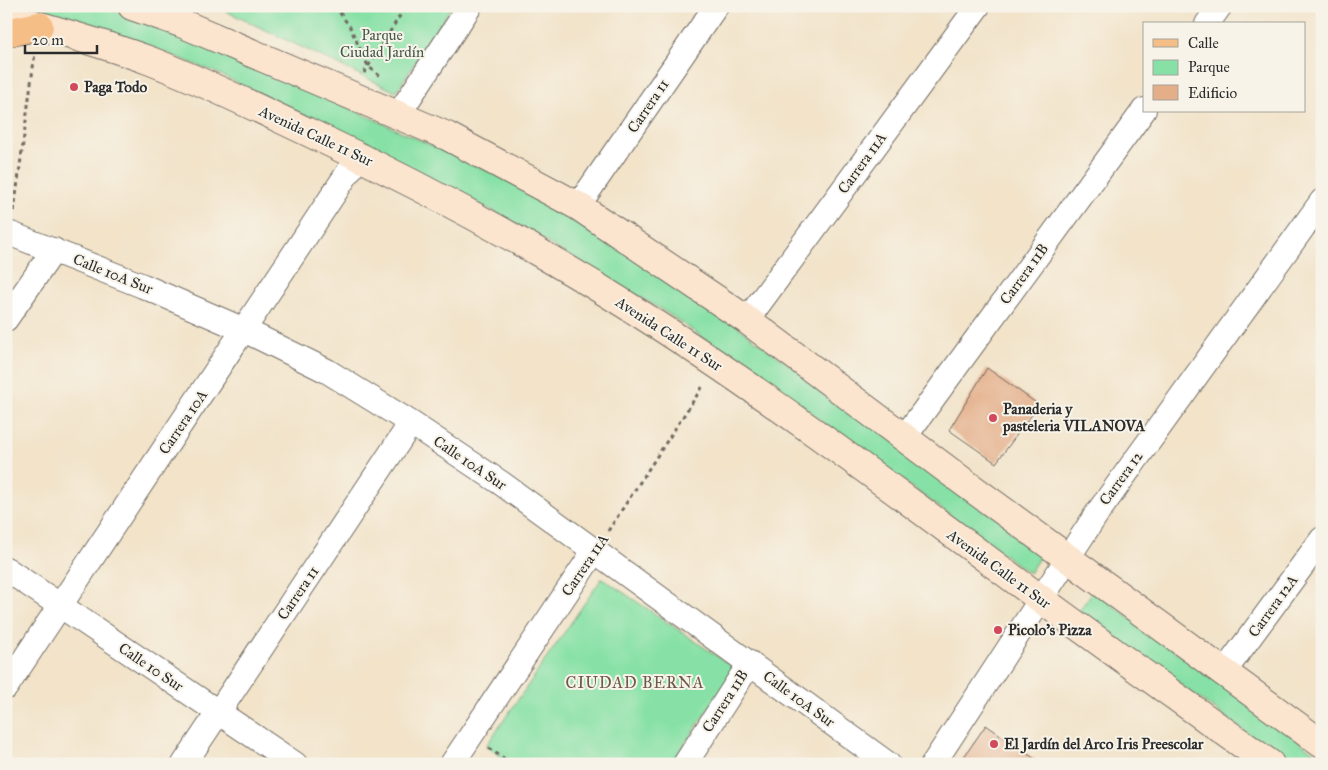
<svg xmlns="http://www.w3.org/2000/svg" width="1328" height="770" font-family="'IM FELL Great Primer',serif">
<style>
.green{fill:#87e1a6;stroke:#598668}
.building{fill:#e4ae89}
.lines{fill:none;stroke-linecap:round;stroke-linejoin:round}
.street-casing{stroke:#716b62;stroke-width:26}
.secondary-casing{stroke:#716b62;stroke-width:30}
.primary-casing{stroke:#716b62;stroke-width:30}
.path{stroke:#716b62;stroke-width:3;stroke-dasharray:4 4;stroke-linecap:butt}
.street{stroke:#fff;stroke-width:24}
.secondary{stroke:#fbe5cf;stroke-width:28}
.primary{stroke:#f6be87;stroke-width:28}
.poi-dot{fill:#d1495b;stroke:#f7f3e8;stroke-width:2}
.labels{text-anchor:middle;stroke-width:4;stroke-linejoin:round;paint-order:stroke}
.park-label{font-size:15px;fill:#42584a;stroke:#f7f3e8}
.poi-label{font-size:15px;font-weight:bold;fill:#2b2b2b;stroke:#f7f3e8;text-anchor:start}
.street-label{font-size:15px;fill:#2b2b2b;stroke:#f7f3e8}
.neighbourhood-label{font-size:16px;letter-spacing:1px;fill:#6c594c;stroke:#f7f3e8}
</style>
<rect width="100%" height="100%" fill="#f7f3e8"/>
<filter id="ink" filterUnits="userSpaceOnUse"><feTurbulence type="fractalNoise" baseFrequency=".02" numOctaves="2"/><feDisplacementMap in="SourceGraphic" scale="10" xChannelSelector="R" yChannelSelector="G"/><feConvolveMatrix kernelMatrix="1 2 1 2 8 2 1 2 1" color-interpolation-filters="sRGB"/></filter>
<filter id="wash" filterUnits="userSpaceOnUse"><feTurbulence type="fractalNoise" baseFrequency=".0096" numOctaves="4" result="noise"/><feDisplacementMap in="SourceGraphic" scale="20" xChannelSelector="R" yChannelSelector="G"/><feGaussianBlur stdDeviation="1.12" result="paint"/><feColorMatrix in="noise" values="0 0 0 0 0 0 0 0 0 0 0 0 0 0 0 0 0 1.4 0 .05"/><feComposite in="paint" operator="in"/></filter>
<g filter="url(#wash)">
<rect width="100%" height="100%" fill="#f2e3c9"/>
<path class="green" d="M23,6h75l77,23 335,152 152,90 381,281 -14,21 -239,-175 -123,-85 -172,-101 -172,-88 -106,-51 -98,-39z
M215,6h237l-56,86z
M602,578l134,91 -65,95h-160l-25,-18z
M1093,591l229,167v6h-32l-211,-153z"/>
<g id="blocks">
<path class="building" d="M987,368l52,37 -43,58 -47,-33z
M986,725l56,39h-83z"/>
</g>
</g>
<g filter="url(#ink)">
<use href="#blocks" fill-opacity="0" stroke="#716b62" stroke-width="1"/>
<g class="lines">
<defs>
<path id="street" d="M1207,24l13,-18
M398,115l72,-109
M578,206l138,-200
M11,234l132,52 101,44 83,41 84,52 90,60 387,281
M6,319l48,-69
M747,320l231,-314
M904,438l240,-328
M6,569l289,195
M1224,672l98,-133
M6,687l353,-531
M184,764l227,-341
M452,764l143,-214
M685,764l65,-101
M933,764l163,-249 226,-314"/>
<path id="secondary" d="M132,6l49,17 266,113 131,70 169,114 218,163 357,261
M6,16c48,14 96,27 142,44 55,21 109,48 162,73 114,54 226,114 332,182 127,81 248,172 369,262 85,63 172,125 259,187"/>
<path id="primary" d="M6,33l33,-7"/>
</defs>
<use href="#street" class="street-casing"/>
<use href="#secondary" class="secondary-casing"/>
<use href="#primary" class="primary-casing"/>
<path class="path" d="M335,6l15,21 18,39 14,12
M364,73l42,-67
M14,211l21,-158
M608,531l95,-145
M489,748l22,16"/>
<use href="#street" class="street"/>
<use href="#secondary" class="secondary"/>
<use href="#primary" class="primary"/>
</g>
</g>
<g class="poi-dot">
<circle cx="74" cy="87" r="5"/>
<circle cx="993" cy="418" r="5"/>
<circle cx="998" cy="630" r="5"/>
<circle cx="994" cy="744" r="5"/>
</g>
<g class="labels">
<g class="park-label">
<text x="382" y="40">Parque<tspan x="382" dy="17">Ciudad Jardín</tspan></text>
</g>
<g class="poi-label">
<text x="84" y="92">Paga Todo</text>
<text x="1003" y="414">Panaderia y<tspan x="1003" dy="17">pasteleria VILANOVA</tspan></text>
<text x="1008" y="635">Picolo's Pizza</text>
<text x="1004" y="749">El Jardín del Arco Iris Preescolar</text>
</g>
<g class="street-label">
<text transform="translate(648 106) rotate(-56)" y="5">Carrera 11</text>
<text transform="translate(316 136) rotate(25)" y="5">Avenida Calle 11 Sur</text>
<text transform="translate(862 163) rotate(-54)" y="5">Carrera 11A</text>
<text transform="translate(113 274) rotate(22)" y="5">Calle 10A Sur</text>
<text transform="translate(1024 274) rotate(-54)" y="5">Carrera 11B</text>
<text transform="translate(669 334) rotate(33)" y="5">Avenida Calle 11 Sur</text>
<text transform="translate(183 422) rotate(-56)" y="5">Carrera 10A</text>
<text transform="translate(470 463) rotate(34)" y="5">Calle 10A Sur</text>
<text transform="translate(1121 478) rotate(-54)" y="5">Carrera 12</text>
<text transform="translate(585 565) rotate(-56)" y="5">Carrera 11A</text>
<text transform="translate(999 569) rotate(36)" y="5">Avenida Calle 11 Sur</text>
<text transform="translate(298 593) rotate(-56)" y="5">Carrera 11</text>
<text transform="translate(1273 606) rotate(-54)" y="5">Carrera 12A</text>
<text transform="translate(151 667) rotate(34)" y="5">Calle 10 Sur</text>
<text transform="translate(799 699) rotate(36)" y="5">Calle 10A Sur</text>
<text transform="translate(725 701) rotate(-57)" y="5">Carrera 11B</text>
</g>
<g class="neighbourhood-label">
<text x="635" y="688">CIUDAD BERNA</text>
</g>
</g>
<rect width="1328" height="770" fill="none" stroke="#f7f3e8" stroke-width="25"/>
<rect x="1143" y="22" width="162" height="90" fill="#f7f3e8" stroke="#a5a39c"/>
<rect x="1153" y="39" width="25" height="8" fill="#f6be87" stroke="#a5a39c"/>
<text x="1188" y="48" font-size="15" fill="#2b2b2b">Calle</text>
<rect x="1153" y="60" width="25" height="15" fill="#87e1a6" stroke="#a5a39c"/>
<text x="1188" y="72" font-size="15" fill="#2b2b2b">Parque</text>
<rect x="1153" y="85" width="25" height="15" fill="#e4ae89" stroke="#a5a39c"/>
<text x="1188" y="98" font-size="15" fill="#2b2b2b">Edificio</text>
<path d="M25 45v8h72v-8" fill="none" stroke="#2b2b2b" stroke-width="2.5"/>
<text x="32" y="45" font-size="15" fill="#2b2b2b" stroke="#f7f3e8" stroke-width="4" paint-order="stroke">20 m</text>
</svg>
